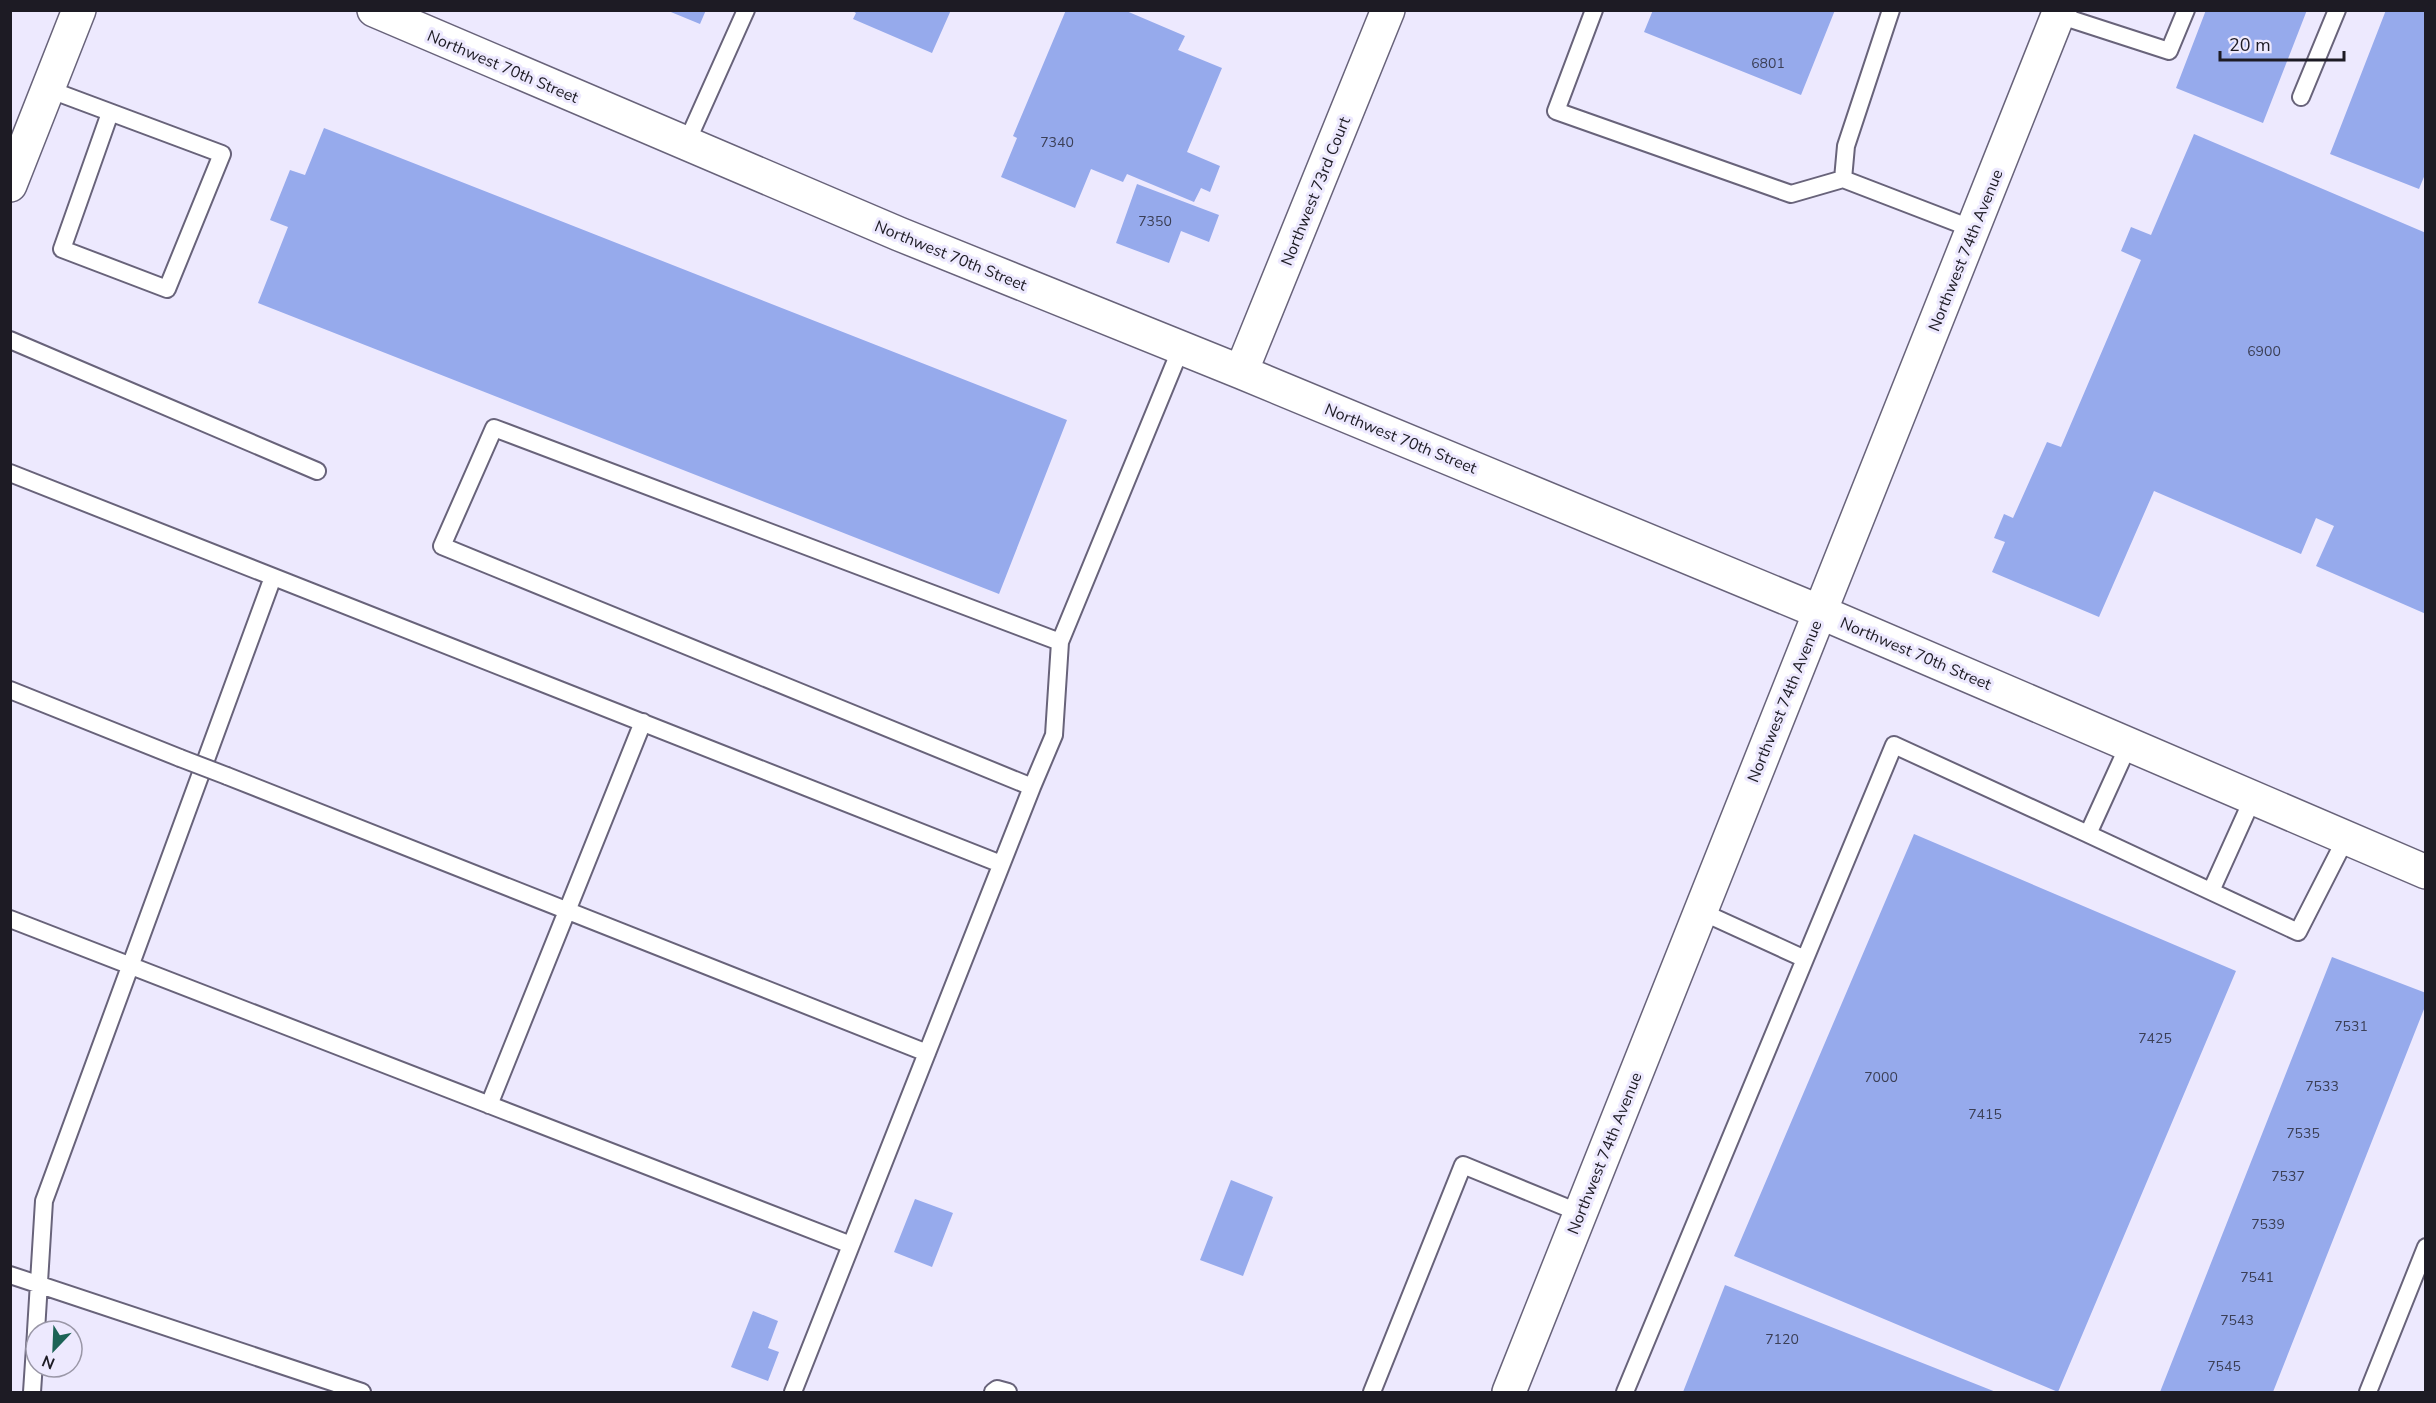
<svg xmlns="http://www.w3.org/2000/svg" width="2436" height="1403" font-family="'Nunito Sans',sans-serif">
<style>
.building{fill:#96aaec}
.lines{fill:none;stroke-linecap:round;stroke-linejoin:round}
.service-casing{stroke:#68637a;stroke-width:20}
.minor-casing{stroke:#68637a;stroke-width:36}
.tertiary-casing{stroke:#68637a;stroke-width:36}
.service{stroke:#fff;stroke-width:16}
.minor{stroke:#fff;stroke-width:33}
.tertiary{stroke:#fff;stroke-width:33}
.service-bridge-casing{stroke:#68637a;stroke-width:20;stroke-linecap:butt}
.service-bridge{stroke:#fff;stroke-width:16}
.labels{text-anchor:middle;stroke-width:6;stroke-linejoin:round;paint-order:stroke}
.number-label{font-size:14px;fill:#3b3f56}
.street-label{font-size:16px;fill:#1d1b24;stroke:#ede9fe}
</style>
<rect width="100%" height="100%" fill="#ede9fe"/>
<path class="building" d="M666,10h40l-6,14z
M851,10h100l-19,43 -79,-34 3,-6z
M1066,10h58l61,26 -7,14 44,18 -35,84 33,14 -10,26 -9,-4 -7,14 -67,-28 -4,8 -32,-13 -16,39 -74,-31 16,-39 -4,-2z
M1653,10h182l-34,85 -157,-63z
M2206,10h101l-44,113 -87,-35z
M2386,10h40v162l-7,17 -89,-35z
M324,128l743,292 -68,174 -741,-291 30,-76 -18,-7 20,-50 15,5z
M2194,134l232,99v381l-110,-48 18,-40 -18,-8 -15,36 -147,-63 -55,126 -107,-45 13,-30 -11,-4 10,-24 9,4 34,-76 14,5 80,-187 -20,-9 10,-24 20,8z
M1137,184l82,31 -10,27 -28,-11 -12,32 -53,-20z
M1914,834l322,137 -178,421 -324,-136z
M2332,957l94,36v11l-153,388h-113z
M1231,1180l42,17 -30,79 -43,-16z
M915,1199l38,14 -21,54 -38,-15z
M1725,1285l271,107h-313z
M753,1311l25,10 -10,27 11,4 -11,29 -37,-14z"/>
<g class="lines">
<defs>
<path id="service" d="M1594,10l-38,101 235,83 52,-15 130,50
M2058,15l111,36 17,-41
M48,89l174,65 -55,135 -105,-40 48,-136
M2301,97l36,-87
M686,144l60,-134
M1843,179l3,-33 45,-136
M10,340l307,131
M10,473l991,391
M1060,642l-566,-214 -52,118 590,241 22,-52 6,-93 121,-294
M10,690l170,68
M227,776l700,277
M2088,834l210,98 48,-94
M2211,891l42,-93
M10,919l841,326
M1805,959l89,-214 194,89 41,-90
M489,1105l154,-383
M10,1275l352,117
M36,1331l8,-130 229,-624
M32,1392l4,-60
M793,1392l239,-605
M993,1392l4,-3 11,3
M1372,1392l91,-227 117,48
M1625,1392l180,-433 -105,-48
M2368,1392l58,-145"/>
<path id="minor" d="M374,10l525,224 342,138 579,240 606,260
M10,185l69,-175
M1241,372l147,-362"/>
<path id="tertiary" d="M1509,1392l551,-1382"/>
</defs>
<use href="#service" class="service-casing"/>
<use href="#minor" class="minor-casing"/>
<use href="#tertiary" class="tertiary-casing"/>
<use href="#service" class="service"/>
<use href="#minor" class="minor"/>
<use href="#tertiary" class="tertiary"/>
<defs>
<path id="service-bridge" d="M180,758l47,18"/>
</defs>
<use href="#service-bridge" class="service-bridge-casing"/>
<use href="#service-bridge" class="service-bridge"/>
</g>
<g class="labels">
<g class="number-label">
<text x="1768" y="68">6801</text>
<text x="1057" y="147">7340</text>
<text x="1155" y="226">7350</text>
<text x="2264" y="356">6900</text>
<text x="2351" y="1031">7531</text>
<text x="2155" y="1043">7425</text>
<text x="1881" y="1082">7000</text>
<text x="2322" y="1091">7533</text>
<text x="1985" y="1119">7415</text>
<text x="2303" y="1138">7535</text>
<text x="2288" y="1181">7537</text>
<text x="2268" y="1229">7539</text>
<text x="2257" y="1282">7541</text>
<text x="2237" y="1325">7543</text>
<text x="1782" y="1344">7120</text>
<text x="2224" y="1371">7545</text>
</g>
<g class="street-label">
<text transform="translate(503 66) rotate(23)" y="6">Northwest 70th Street</text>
<text transform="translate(1315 191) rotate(-68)" y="6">Northwest 73rd Court</text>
<text transform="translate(1965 250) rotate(-68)" y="6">Northwest 74th Avenue</text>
<text transform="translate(951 255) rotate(22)" y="6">Northwest 70th Street</text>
<text transform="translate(1401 438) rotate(22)" y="6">Northwest 70th Street</text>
<text transform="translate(1916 653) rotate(23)" y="6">Northwest 70th Street</text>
<text transform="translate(1784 701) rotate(-68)" y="6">Northwest 74th Avenue</text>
<text transform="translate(1604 1153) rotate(-68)" y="6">Northwest 74th Avenue</text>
</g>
</g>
<rect width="2436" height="1403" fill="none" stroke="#1d1b24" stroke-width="24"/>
<g transform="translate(54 1349) rotate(203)"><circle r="28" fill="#ede9fe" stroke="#9a97a7" stroke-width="1.5"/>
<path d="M0-4.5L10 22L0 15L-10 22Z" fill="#1c6356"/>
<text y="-9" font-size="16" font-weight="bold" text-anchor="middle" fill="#1d1b24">N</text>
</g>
<path d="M2220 51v9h124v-9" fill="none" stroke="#1d1b24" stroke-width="3"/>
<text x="2229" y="51" font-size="18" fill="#1d1b24" stroke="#ede9fe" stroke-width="4.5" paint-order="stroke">20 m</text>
</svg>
